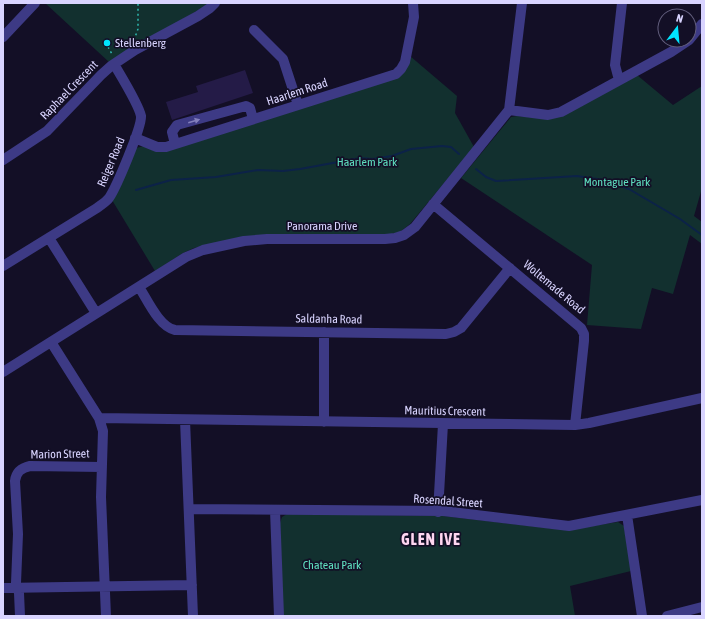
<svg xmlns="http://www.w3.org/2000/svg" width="705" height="619" font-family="'Asap Condensed',sans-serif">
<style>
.green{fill:#12302f}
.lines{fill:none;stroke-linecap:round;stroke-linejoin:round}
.stream{stroke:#0c2248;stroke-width:2}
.building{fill:#241b47}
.path{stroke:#2fb8b0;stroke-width:1.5;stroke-dasharray:2 3;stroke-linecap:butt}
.minor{stroke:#3d3a85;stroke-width:10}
.oneway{fill:#837fbc}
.poi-dot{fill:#00e5ff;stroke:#130f26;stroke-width:1.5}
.labels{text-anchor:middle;stroke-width:3.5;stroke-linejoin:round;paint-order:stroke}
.poi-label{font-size:12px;fill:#d9d4ff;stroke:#130f26;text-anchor:start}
.street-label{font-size:12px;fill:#d9d4ff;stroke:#130f26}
.park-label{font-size:12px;fill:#5fe0c0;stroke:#130f26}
.district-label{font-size:16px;font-weight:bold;letter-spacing:1px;fill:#ffd6f0;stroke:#130f26}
</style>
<rect width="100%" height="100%" fill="#130f26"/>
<path class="green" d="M45,3h163l-1,2 -98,57z
M410,56l47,40 -2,17 19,34 -64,77 -10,8 -13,3 -113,-1 -29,3 -51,11 -11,5 -28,18 -43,-71 24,-52 8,-2 8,3 242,-71z
M637,75l36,30 29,-19v102l-8,28 8,6v22l-12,-9 -17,59 -21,-6 -11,41 -54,-4 5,-60 -131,-87 50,-61 6,-1 31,3z
M287,514l156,2 122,14 53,-8 6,4 7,45 -61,15 5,30h-292l-3,-93 2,-6z"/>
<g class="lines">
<path class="stream" d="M476,169l10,8 10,4 81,-5 27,4 25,9 51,30 22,16
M136,190l35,-10 45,-3 42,-7 25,1 17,-2 60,-11 13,1 19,-3 19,-7 31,-3 9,1 8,7"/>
</g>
<path class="building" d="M108,38l4,7 -6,3 -4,-7z
M245,70l8,23 -81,27 -6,-18 32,-10 -2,-6z"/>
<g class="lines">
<path class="path" d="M134,40l4,-11v-26
M108,47l4,7"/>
<path class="minor" d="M254,30l29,29 15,46
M3,37l32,-34
M689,40l13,-16
M619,80l-4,-15 7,-62
M509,110l39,5 13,-3 110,-60 18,-12
M135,138l22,9h9l230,-73 5,-5 4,-7 9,-45 -1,-14
M175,144l-3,-12 5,-7 69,-19 4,2 3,11
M3,160l44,-29 54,-56 10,-9 24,-16 63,-34 12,-8 5,-5
M433,204l148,124 3,6v7l-9,84
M49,238l47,75
M3,266l94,-58c4,-3 9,-6 12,-10 7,-10 33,-71 32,-82 -2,-11 -20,-40 -27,-52
M139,287c8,12 20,40 36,43l271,4 8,-2 7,-4 49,-60
M51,342l48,76 4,13 -2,66 5,119
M3,372l183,-115 17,-7 41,-9 23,-2h118l10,-1 9,-3 11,-8 94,-117 13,-107
M99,418l476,7 14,-2 113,-25
M185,420l8,196
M324,422v-90
M189,509l254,2 126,15 133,-26
M275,510l4,106
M438,512l5,-88
M627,515l15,101
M3,588l189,-3
M20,616l-1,-23 -3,-10 2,-49 -3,-53c1,-9 6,-13 15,-15l72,1
M667,616l35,-9"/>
</g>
<defs><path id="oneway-solid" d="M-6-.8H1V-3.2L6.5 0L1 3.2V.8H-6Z"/></defs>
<use class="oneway" href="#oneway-solid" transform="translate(194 121) rotate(-16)"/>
<circle class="poi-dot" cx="107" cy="43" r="4"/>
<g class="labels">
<g class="poi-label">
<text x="115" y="47">Stellenberg</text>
</g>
<g class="street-label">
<text transform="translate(69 90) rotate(-46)" y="4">Raphael Crescent</text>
<text transform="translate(297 92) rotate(-18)" y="4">Haarlem Road</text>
<text transform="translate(111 162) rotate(-67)" y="4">Reiger Road</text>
<text x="322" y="230">Panorama Drive</text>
<text transform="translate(554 287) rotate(40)" y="4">Woltemade Road</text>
<text transform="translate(329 319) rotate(1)" y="4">Saldanha Road</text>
<text transform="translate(445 411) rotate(1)" y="4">Mauritius Crescent</text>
<text transform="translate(60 454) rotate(-1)" y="4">Marion Street</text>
<text transform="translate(448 501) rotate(4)" y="4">Rosendal Street</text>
</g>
<g class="park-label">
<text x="367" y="166">Haarlem Park</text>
<text x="617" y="186">Montague Park</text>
<text x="332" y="569">Chateau Park</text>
</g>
<g class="district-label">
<text x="431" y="545">GLEN IVE</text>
</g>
</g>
<rect width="705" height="619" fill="none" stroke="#d9d4ff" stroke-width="8"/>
<g transform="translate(677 28) rotate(16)"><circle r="19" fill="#130f26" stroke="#625e7d"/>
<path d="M0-3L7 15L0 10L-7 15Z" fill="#00e5ff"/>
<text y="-6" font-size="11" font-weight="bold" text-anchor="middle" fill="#d9d4ff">N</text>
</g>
</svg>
